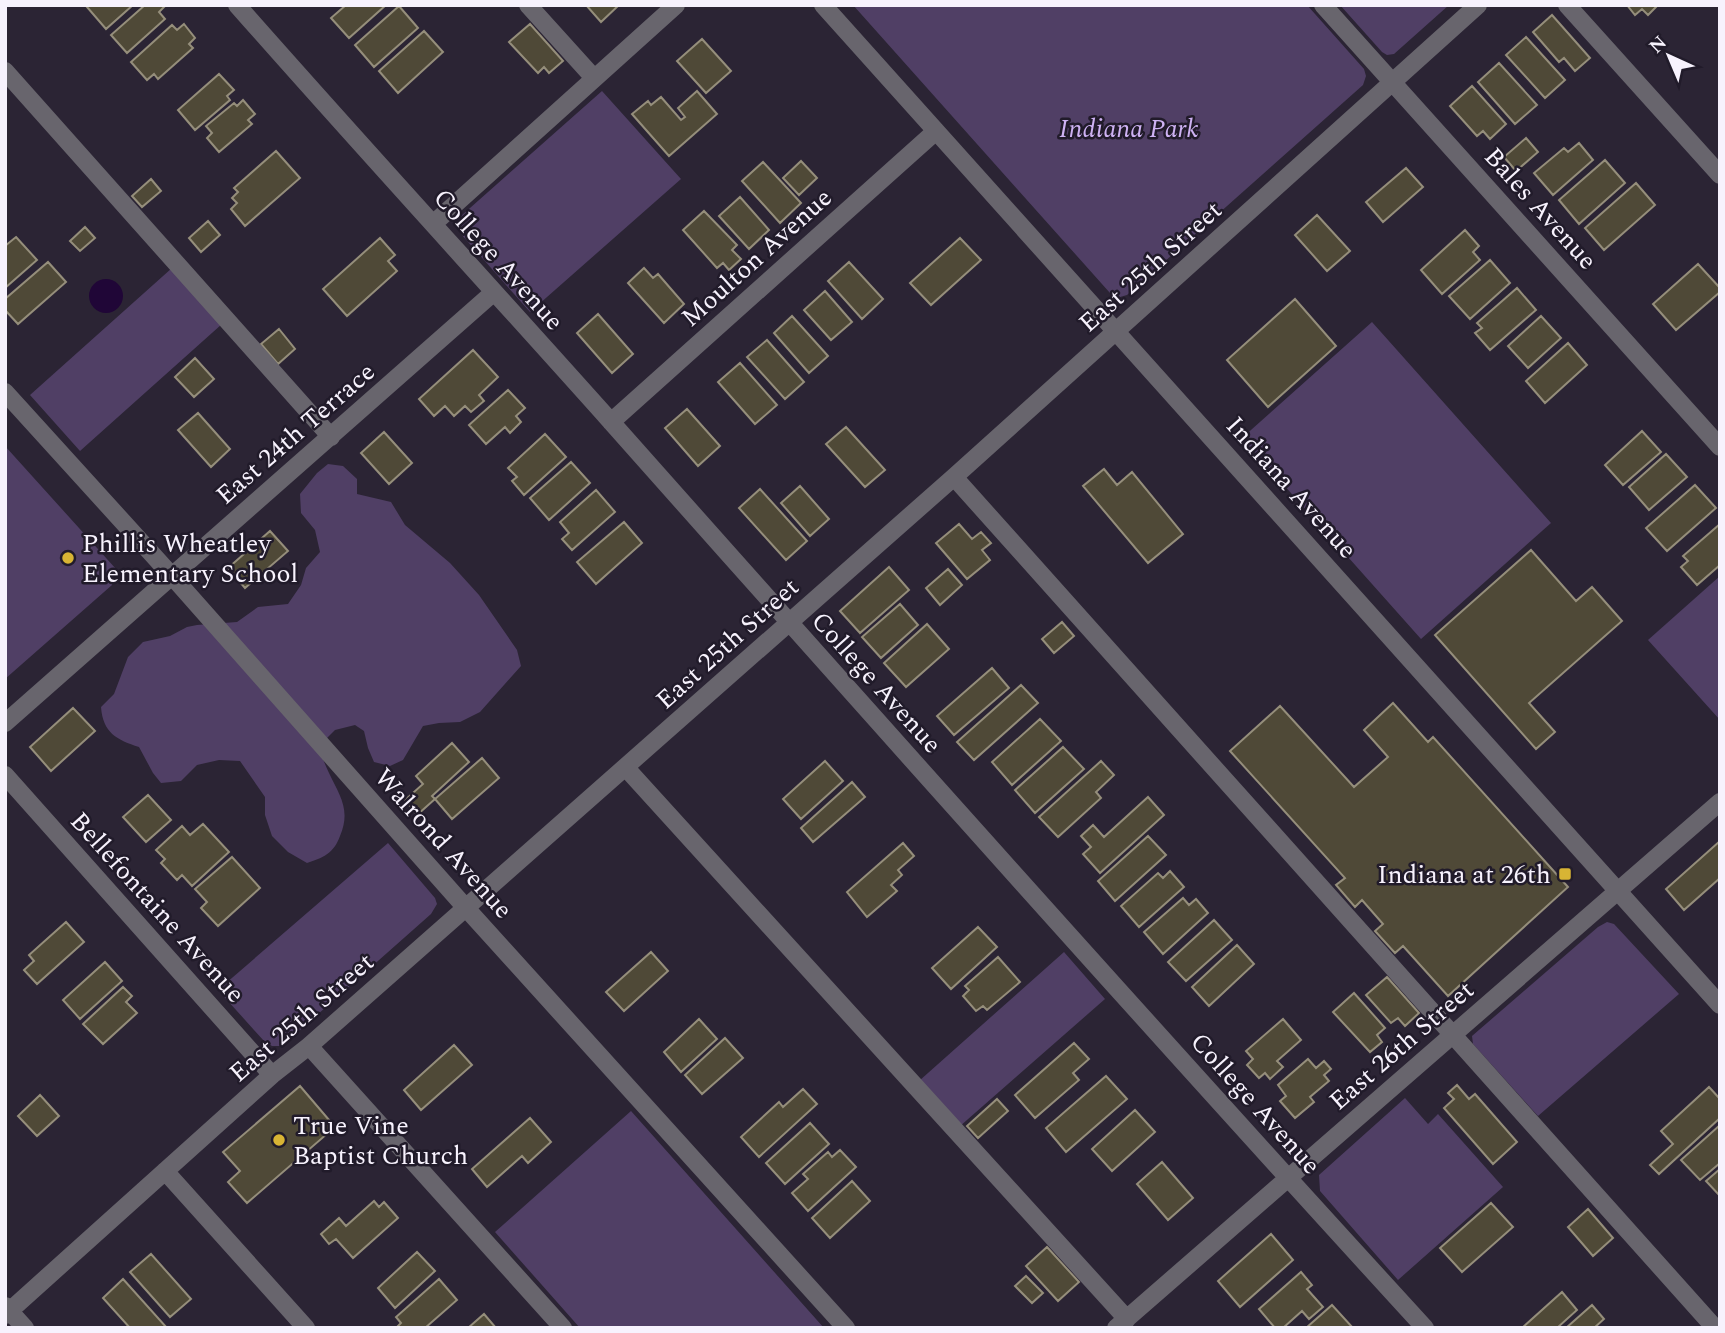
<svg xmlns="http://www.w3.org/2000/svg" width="1725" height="1333" font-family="Spectral,serif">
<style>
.green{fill:#503f65}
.water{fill:#200637}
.building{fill:#4f4937;stroke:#958e7b;stroke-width:2}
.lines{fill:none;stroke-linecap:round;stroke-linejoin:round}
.minor{stroke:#68656d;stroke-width:18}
.poi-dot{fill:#d8b434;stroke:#211b2a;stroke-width:2.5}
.labels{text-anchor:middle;stroke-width:5;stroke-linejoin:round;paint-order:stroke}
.park-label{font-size:26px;font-style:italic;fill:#ceb2f3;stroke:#211b2a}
.street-label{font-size:26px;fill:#f7f2fd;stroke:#211b2a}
.poi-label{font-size:26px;fill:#f7f2fd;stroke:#211b2a;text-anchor:start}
</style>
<rect width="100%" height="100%" fill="#2b2434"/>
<path class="green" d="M853,5h454l57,64 2,7 -3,9 -236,210 -7,2 -10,-4z
M1340,5h109l-55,49 -7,1 -5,-3z
M602,91l79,88 -151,133 -69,-78 -3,-9 3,-9z
M172,268l50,56 -142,127 -50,-56z
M1372,322l179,201 -130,116 -179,-201z
M5,446l111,123 -4,16 -107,94z
M328,464l15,2 14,13v15l34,8 14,23 45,38 29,32 38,55 4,16 -41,46 -20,10 -21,1 -16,3 -20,34 -13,6 -16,-4 -6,-14 -4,-17 -9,-6 -20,5 -17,17c4,9 7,18 11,26 11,23 22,37 11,63 -6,17 -17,22 -33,27l-19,-11 -16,-16 -7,-21v-18l-25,-36 -21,-1 -22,5 -16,16 -20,2 -8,-10 -14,-26c-22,-7 -36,-14 -38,-40l13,-13 14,-37 15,-15 27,-6 17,-9 10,-2 40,-3 21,-15 30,-3 13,-19 5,-17 14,-16 -5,-22 -14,-17 -1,-19 17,-21z
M1720,576v144l-72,-80z
M388,843l47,55 2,6 -6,10 -149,132h-10l-8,-5 -46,-51z
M1607,922l7,2 65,70 -141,122 -65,-72 -1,-8 126,-109z
M1064,952l41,47 -146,128 -40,-46z
M1405,1098l23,26 10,-10 65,73 -105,93 -78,-89 -1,-16z
M631,1111l193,217h-244l-85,-96z"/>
<path class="water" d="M89 296a17 17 0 1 1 34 0a17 17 0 1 1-34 0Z"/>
<path class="building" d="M89,5h44l-27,24 -19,-22z
M145,5h21l-7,7 6,7 -38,34 -16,-18z
M346,5h40l-37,33 -18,-20z
M586,5h33l-18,17z
M1627,5h31l-10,10 -6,-6 -7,6z
M399,6l19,22 -44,39 -19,-22z
M1552,15l38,43 -15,13 -11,-13 -5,4 -26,-30z
M184,24l11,14 -6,6 4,4 -35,31 -4,-5 -7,6 -16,-18 41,-37 5,5z
M530,24l33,37 -14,12 -5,-6 -6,6 -29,-31z
M424,31l19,21 -45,41 -19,-22z
M1526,37l39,43 -20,18 -39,-43z
M702,39l29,32 -25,22 -29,-32z
M1499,63l38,42 -22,19 -37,-42z
M219,74l15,16 -7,6 3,4 -35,30 -17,-20z
M1472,86l34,38 -16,15 -7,-8 -6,5 -27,-30z
M697,91l20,23 -48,42 -37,-42 16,-13 3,4 10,-8 20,23 4,-3 -7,-9z
M243,100l12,14 -7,6 4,4 -33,28 -12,-14 5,-5 -6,-7 28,-23 3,3z
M1526,138l12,14 -22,19 -12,-14z
M1579,143l14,17 -40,35 -19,-22 30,-25 4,4z
M276,151l24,27 -55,48 -14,-17 6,-6 -5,-5 6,-6 -4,-4z
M1605,160l20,23 -46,41 -20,-24z
M801,161l16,17 -18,17 -16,-17z
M763,162l38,41 -21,20 -38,-42z
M1406,168l17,19 -40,35 -17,-20z
M151,179l10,12 -19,16 -10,-11z
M1636,183l19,22 -51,45 -19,-22z
M740,197l29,33 -20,19 -30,-33z
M704,211l33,34 -5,5 9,9 -12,11 -6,-7 -6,5 -34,-38z
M1317,215l33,36 -23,20 -32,-36z
M208,221l12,14 -19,17 -12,-14z
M85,227l10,11 -15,13 -10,-10z
M1465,230l14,16 -6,6 7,8 -38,34 -21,-24z
M16,237l21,23 -32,28v-42z
M380,238l15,17 -7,6 9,10 -50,45 -24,-27z
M960,238l21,22 -50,45 -21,-22z
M1490,260l20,23 -40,36 -21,-23z
M48,262l18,20 -48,42 -13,-14v-11z
M849,262l34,37 -21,20 -34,-38z
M1698,264l22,24v4l-44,38 -23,-26z
M644,268l9,10 5,-4 26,30 -20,19 -36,-40z
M1517,288l19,22 -46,40 -15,-17 7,-5 -5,-5z
M825,291l27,31 -21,18 -27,-30z
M1295,299l41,47 -68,61 -41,-47z
M598,314l35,40 -21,19 -35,-40z
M792,316l36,40 -19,17 -35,-40z
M1541,316l20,22 -33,30 -20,-22z
M279,329l16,20 -17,15 -17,-20z
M767,340l37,42 -19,17 -38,-42z
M1568,343l19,22 -42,38 -19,-22z
M473,350l25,27 -19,18 5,6 -13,11 -6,-6 -11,10 -9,-10 -11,10 -15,-17z
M195,358l19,21 -20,18 -19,-20z
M740,363l37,42 -22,19 -37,-42z
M508,390l17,18 -9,8 5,6 -11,11 -5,-6 -19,17 -17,-19z
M687,409l33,37 -22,20 -33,-38z
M198,413l32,36 -19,18 -33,-37z
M846,427l39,43 -20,17 -39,-43z
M1642,431l19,21 -38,33 -18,-20z
M384,432l28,31 -23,21 -28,-31z
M545,434l21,23 -42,38 -12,-14 5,-4 -9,-9z
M1666,454l21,23 -38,33 -20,-23z
M571,462l19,21 -41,37 -19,-22z
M1104,469l13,16 15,-13 51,62 -35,29 -65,-77z
M1695,485l21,23 -49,43 -21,-23z
M800,486l29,33 -19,17 -29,-33z
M760,489l47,52 -21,19 -47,-52z
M596,490l19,22 -43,38 -10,-11 7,-6 -9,-11z
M624,522l18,21 -46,41 -19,-22z
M959,524l13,15 9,-7 10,11 -9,7 8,10 -23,19 -31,-36z
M1720,524v41l-23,20 -16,-18 7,-6 -5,-5z
M270,531l18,20 -43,37 -17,-20z
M1531,550l45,51 16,-14 30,34 -93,82 26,29 -19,17 -101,-114z
M889,567l20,23 -49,43 -20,-22z
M948,569l14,16 -22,20 -14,-17z
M900,604l18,21 -37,33 -19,-21z
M1062,622l12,14 -20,17 -12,-14z
M927,624l22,25 -43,38 -22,-24z
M992,668l17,20 -55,47 -17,-19z
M1021,685l17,18 -64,57 -17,-18z
M1393,703l35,39 5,-5 135,150 -120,109 -45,-50 -8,7 -20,-22 8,-7 -21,-24 -7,7 -19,-22 9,-7 -115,-127 50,-45 74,81 34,-30 -24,-27z
M73,708l22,23 -44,40 -21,-24z
M1040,719l21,22 -49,44 -20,-23z
M452,743l17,19 -37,34 3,3 -18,16 -12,-15 18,-16 -7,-8z
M1063,747l21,22 -49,44 -20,-23z
M482,758l17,20 -47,41 -17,-20z
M825,761l18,20 -42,38 -18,-20z
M1101,761l13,14 -18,17 5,6 -43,39 -19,-20z
M852,782l13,15 -52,45 -12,-14z
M148,795l23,25 -25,22 -23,-25z
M1148,797l16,18 -64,58 -17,-19 8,-7 -10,-11 12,-11 11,12z
M203,824l26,28 -37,34 -10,-11 -5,5 -16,-17 4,-4 -9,-9 26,-24 8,9z
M1148,836l18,19 -51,46 -17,-20z
M1720,841v37l-36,32 -18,-21z
M903,843l11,13 -16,14 4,5 -11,10 6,6 -30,26 -20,-25z
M232,857l28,31 -42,38 -17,-18 6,-6 -12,-13z
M1170,871l14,16 -45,40 -18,-21 37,-33 5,5z
M1183,898l6,7 7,-6 12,14 -45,41 -19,-22z
M1214,920l18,20 -46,41 -18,-19z
M66,922l18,20 -47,42 -13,-14 10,-9 -5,-6z
M978,927l19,20 -46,42 -19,-21z
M1237,945l17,19 -45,42 -17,-19z
M651,952l17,19 -44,40 -18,-19z
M998,957l22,25 -33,28 -4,-4 -7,5 -13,-15 6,-6 -4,-4z
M105,962l17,19 -42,38 -17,-19z
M1387,977l32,36 -14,13 -7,-8 -7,5 -25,-28z
M123,987l9,9 -6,6 11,11 -34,31 -20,-20z
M1354,993l31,35 -8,7 5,7 -12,10 -37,-40z
M699,1019l18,20 -36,33 -17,-20z
M1283,1019l18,21 -24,21 6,6 -13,12 -5,-6 -6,5 -12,-13 6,-6 -7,-8z
M725,1038l18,20 -41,36 -17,-19z
M1074,1043l15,16 -16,14 6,7 -44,38 -20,-23z
M454,1045l18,20 -51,45 -17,-20z
M1308,1059l8,9 8,-7 7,8 -7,6 5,6 -19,16 4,5 -19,16 -15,-17 6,-5 -8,-11z
M1106,1076l21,23 -61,53 -20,-24z
M1457,1085l12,14 6,-5 42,48 -24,22 -49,-56 10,-9 -6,-6z
M300,1086l35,41 -88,76 -19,-21 12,-11 -17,-19z
M1709,1087l11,12v19l-61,56 -9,-9 23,-21 -12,-13z
M803,1089l14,15 -58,53 -18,-20 38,-35 4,5z
M40,1095l19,21 -22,20 -19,-20z
M997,1099l11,12 -30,27 -11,-12z
M1135,1110l20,22 -43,39 -20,-22z
M530,1118l21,24 -23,21 -6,-7 -35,31 -15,-18z
M810,1123l19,21 -44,40 -19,-21z
M1720,1125v38l-20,17 -19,-20z
M840,1150l16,17 -48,44 -16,-18 16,-14 -5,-5 25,-22 4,5z
M1162,1162l31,36 -25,22 -31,-36z
M1720,1169v27l-14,-15z
M852,1181l18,20 -40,37 -18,-20z
M374,1201l5,6 5,-5 14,16 -45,40 -17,-19 -7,5 -8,-10 18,-16 7,8z
M1491,1203l22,24 -51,45 -22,-24z
M1588,1209l25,29 -20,18 -25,-29z
M1271,1234l22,26 -53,47 -22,-26z
M1047,1247l32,35 -21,19 -32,-35z
M417,1252l18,19 -40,37 -17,-20z
M151,1254l40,45 -21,18 -40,-45z
M1301,1272l11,13 -5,4 16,18 -14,12 -7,-8 -19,17h-8l-16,-19z
M1026,1276l17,17 -11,10 -17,-17z
M123,1279l44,49h-37l-27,-30z
M439,1279l18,21 -32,28h-29l5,-5 -5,-6z
M1562,1292l15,18 -20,18h-35z
M1332,1305l21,23h-47z
M1592,1305l12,14 -10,9h-28z
M484,1314l12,14h-28z"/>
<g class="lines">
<path class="minor" d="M237,5c124,141 251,279 376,419 269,303 538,605 812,904
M528,5l66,73
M823,5l897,1000
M1323,5l397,442
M1567,5l153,170
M5,71l326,366
M433,224l243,-219
M5,392l167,184 294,332 380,420
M611,422l325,-291
M954,477l761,851
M5,723l489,-431
M626,768l501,551
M5,775l267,300
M309,1046l254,282
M165,1171l141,157
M5,1306l20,22
M5,1315l267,-240 37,-29 645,-569 524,-472
M1116,1328l604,-526"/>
</g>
<g class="poi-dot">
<circle cx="68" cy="558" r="7"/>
<rect x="1558" y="867" width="14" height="14" rx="3.5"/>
<circle cx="279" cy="1140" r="7"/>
</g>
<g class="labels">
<g class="park-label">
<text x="1129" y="137">Indiana Park</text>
</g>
<g class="street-label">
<text transform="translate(1541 208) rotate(48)" y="9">Bales Avenue</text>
<text transform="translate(756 257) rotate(-42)" y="9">Moulton Avenue</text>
<text transform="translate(499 259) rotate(48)" y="9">College Avenue</text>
<text transform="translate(1150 266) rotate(-42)" y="9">East 25th Street</text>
<text transform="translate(295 433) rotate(-41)" y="9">East 24th Terrace</text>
<text transform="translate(1292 487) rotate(48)" y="9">Indiana Avenue</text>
<text transform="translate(727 643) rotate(-42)" y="9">East 25th Street</text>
<text transform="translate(877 682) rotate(48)" y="9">College Avenue</text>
<text transform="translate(444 843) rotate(48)" y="9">Walrond Avenue</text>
<text transform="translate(158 907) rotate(48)" y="9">Bellefontaine Avenue</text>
<text transform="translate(301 1017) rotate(-41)" y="9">East 25th Street</text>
<text transform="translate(1401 1045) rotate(-41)" y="9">East 26th Street</text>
<text transform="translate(1256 1103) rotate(48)" y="9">College Avenue</text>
</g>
<g class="poi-label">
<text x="82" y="552">Phillis Wheatley<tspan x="82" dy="30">Elementary School</tspan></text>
<text x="1551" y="883" text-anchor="end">Indiana at 26th</text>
<text x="293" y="1134">True Vine<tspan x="293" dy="30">Baptist Church</tspan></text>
</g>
</g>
<rect width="1725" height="1333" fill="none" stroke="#f7f2fd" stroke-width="14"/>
<g transform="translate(1669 56) rotate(316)" stroke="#211b2a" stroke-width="5" paint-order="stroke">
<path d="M0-5L12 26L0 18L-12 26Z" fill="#f7f2fd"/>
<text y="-10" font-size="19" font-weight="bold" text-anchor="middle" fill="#f7f2fd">N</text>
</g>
</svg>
